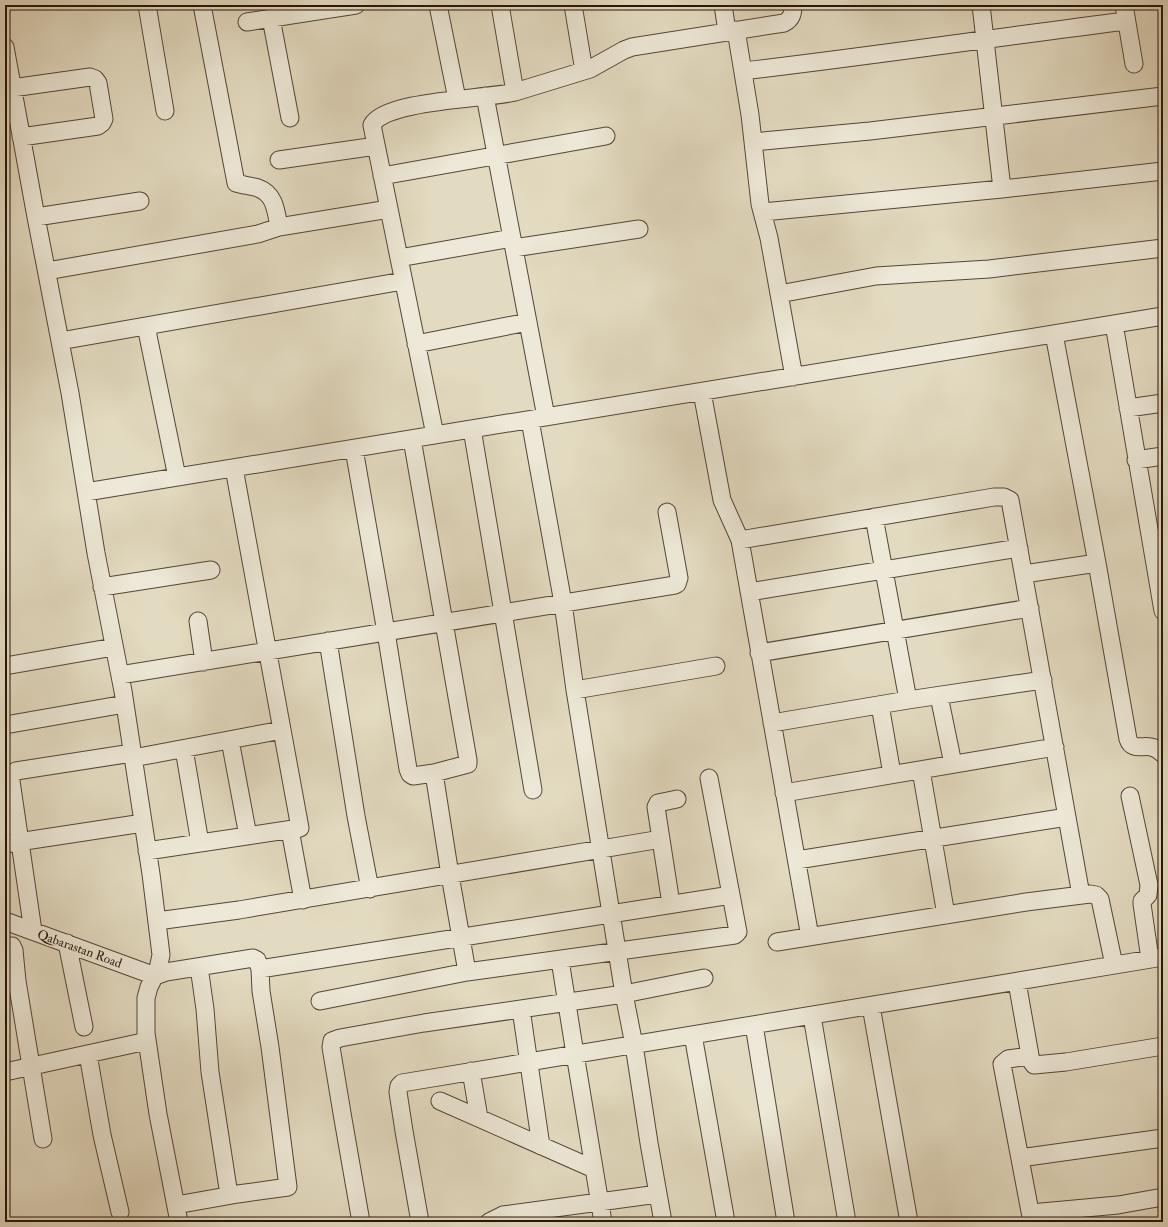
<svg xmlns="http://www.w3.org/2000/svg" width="1168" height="1227" font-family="'IM FELL Double Pica',serif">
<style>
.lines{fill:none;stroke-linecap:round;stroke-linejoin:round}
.minor-casing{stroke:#554637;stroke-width:19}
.minor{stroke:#ede8d7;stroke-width:17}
.labels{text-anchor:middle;stroke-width:3;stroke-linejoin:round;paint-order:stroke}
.street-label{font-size:13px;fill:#261409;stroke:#ede8d7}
</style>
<rect width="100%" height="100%" fill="#e3dbc1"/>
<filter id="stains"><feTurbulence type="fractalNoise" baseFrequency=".005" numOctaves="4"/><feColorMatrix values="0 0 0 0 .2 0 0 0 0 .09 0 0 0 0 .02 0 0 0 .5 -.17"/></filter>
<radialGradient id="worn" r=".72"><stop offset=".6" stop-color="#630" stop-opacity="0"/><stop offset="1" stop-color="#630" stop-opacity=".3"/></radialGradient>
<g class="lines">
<defs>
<path id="minor" d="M147,5l18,106
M202,5l34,178c7,2 15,3 22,5 17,6 18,23 21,39
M438,5l19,94
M500,5l15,87
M573,5l11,66
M723,5l4,26
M981,5l21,184
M1124,5l10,59
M271,18l19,100
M247,22l109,-17
M736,30l14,85 10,89 9,34 25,139
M5,47l31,170 34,176 26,160 27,138 28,183 10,81 -3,14 -9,18 -3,11v35l12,81 21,108
M743,71c128,-15 256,-34 383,-50
M12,88l78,-11 5,2 3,4 6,36 -2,4 -4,3 -77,11
M485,96l61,321
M753,142l117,-11 293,-35
M279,160l97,-14
M382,176l224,-40
M763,212l239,-23 161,-18
M36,217l104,-16
M514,248l125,-19
M399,258l113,-20
M47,271l211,-37 21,-7 110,-18
M779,294l97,-18 113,-7 174,-21
M1114,324l49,287
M146,326l31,151
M1054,334l43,229 31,176c4,12 14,6 23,8 5,1 9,4 12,7
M60,341l343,-60
M416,344l112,-22
M702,392l20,108 18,40 70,397
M1128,408l35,-5
M530,420l33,183 12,87 49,304 10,51 15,98 14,79
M472,429l61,361
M435,435l-63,-310c13,-25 115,-26 143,-33l75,-23 34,-19 8,-3 152,-24c8,-4 9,-10 9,-18
M354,449l32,183 22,137 2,5 3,2 21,-3 34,-9v-4l-56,-321
M1136,460l27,-4
M86,492l1077,-176
M874,517l34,183
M740,540l254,-43h10l6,3 71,395
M1024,574l73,-11
M102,587l109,-17
M749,592l270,-44
M198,621l6,41
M328,641l28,175 14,73
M759,653l271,-45
M5,666l109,-19
M120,675l555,-90 2,-1 2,-6 -12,-66
M575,690l141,-24
M939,696l14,68
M880,705l12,69
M772,723l136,-23 135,-20
M5,725l120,-21
M230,740l18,96
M184,749l16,94
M133,758l149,-28
M921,770l25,145
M434,773l16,102 17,97
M784,793l271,-46
M1130,796l19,89 -1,10 -6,6v3l8,55
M290,830l13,70
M5,844l138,-21
M147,851l153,-23 -66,-360
M797,860l270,-43
M671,904l-15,-97 2,-4 19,-4
M5,921l150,55 11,-4 87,-14 4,2 3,9 1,22 9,56 18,140 -50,7 -62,11
M157,921l82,-11 422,-71
M33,931l-22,-150 1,-7 4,-3 116,-18
M777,942l249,-40 64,-8 6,1 4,4 14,66
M67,943l17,84
M5,946h7l2,4 3,31 26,158
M560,960l15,94 28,168
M199,967l6,42 5,63 19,123
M260,969l471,-74
M1017,982l14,79 3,4 32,-3 97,-16
M320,1001l147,-29 268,-37 3,-3 -29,-154
M871,1006l38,216
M521,1009l20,137
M812,1016l35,206
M754,1025l32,197
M693,1035l33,187
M88,1054l14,81 18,77
M1030,1056l-22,3 -6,5 30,158
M471,1071l8,47
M5,1072l142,-31
M440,1101l154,68
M1020,1158l143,-20
M1031,1213l87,-8 45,-8
M361,1222l-18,-103 -12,-72 1,-6 8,-3 84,-15 200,-29 80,-16
M420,1222l-16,-91 -6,-39 1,-6 3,-3 761,-126
M489,1222l14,-7 155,-21"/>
</defs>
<use href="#minor" class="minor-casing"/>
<use href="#minor" class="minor"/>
</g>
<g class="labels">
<g class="street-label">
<text transform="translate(80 948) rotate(20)" y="5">Qabarastan Road</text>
</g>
</g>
<rect width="1168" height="1227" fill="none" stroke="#e3dbc1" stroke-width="20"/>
<rect x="6" y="6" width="1156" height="1215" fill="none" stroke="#261409" stroke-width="2"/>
<rect x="10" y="10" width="1148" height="1207" fill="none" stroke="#261409"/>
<rect width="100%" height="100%" filter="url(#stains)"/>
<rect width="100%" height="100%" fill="url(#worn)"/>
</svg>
